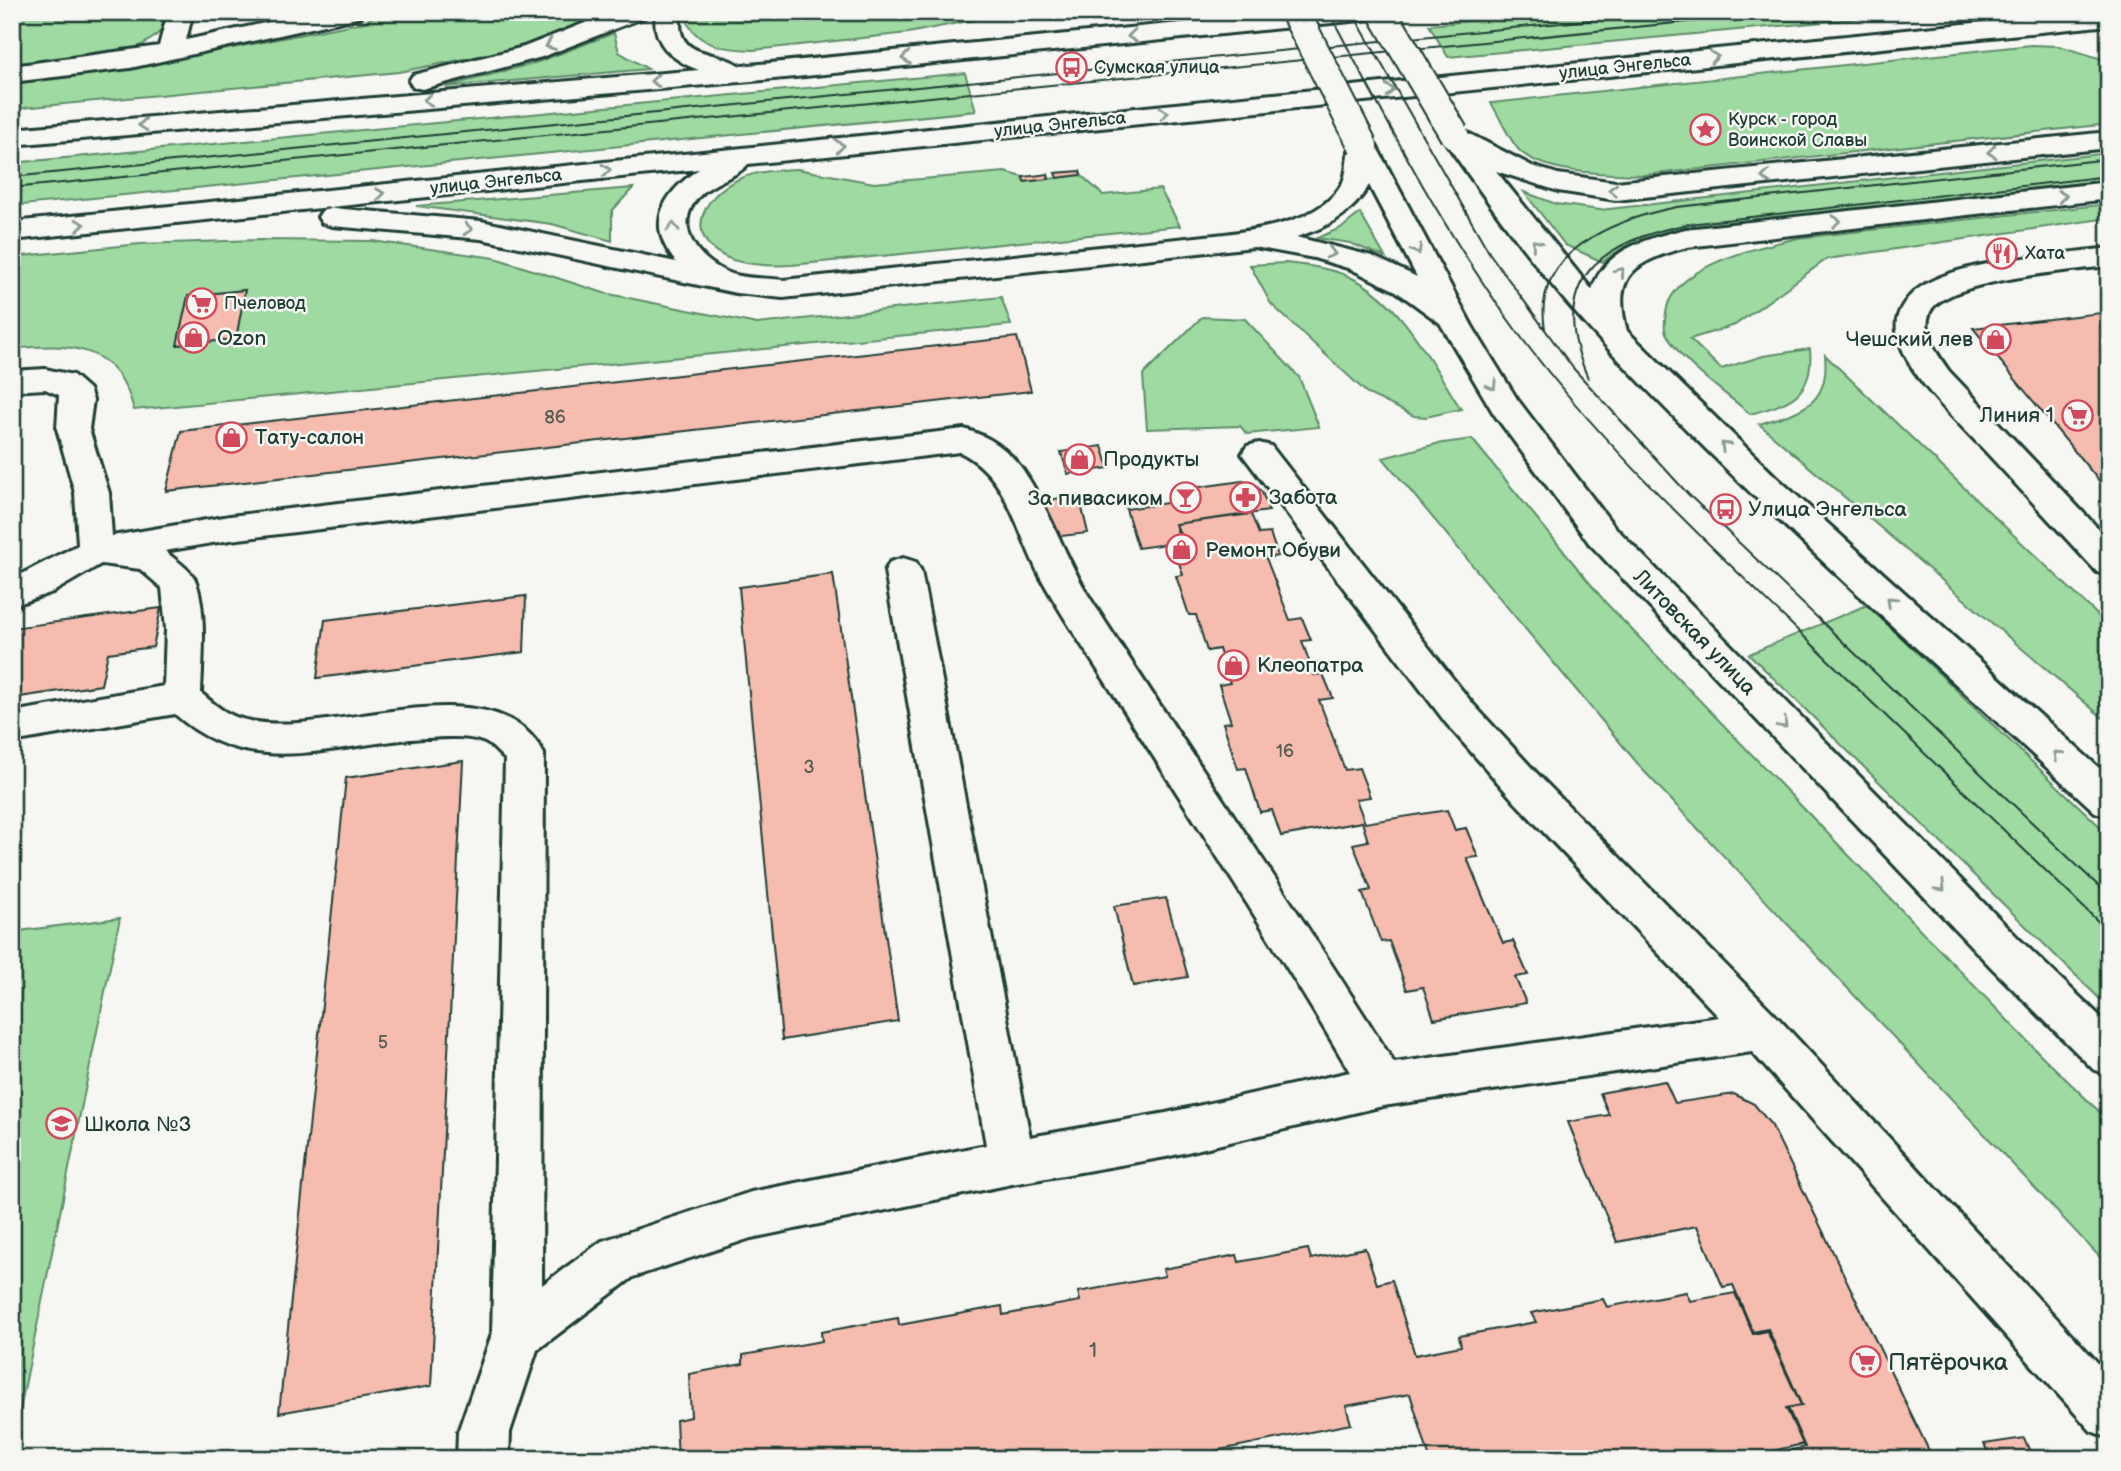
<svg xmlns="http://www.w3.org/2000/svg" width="2121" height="1471" font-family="'Balsamiq Sans',sans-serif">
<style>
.green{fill:#9edaa1;stroke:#5e8c6a;stroke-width:2}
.building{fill:#f6bcb0;stroke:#1f3d34;stroke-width:2}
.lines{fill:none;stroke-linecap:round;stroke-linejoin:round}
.minor-casing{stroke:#1f3d34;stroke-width:6}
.major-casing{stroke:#1f3d34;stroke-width:6}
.minor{fill:#f6f6f2;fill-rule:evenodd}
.major{fill:#f6f6f2;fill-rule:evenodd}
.tram{stroke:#1f3d34;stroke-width:2}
.major-bridge-casing{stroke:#1f3d34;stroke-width:32;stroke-linecap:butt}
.major-bridge{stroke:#f6f6f2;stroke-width:28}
.oneway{stroke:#8a9a93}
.labels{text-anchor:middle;stroke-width:5;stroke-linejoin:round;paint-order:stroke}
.far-street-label{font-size:18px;fill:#1f3d34;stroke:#f6f6f2}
.far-poi-label{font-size:18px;fill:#1f3d34;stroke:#f6f6f2;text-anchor:start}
.number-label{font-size:18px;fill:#555d53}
.poi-label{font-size:21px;fill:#1f3d34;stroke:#f6f6f2;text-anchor:start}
.street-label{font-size:21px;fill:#1f3d34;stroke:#f6f6f2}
.near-number-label{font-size:21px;fill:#555d53}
.near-poi-label{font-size:24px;fill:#1f3d34;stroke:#f6f6f2;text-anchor:start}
</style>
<rect width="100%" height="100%" fill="#f6f6f2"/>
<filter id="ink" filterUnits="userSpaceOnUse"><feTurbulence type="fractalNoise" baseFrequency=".0143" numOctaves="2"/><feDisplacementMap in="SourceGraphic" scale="14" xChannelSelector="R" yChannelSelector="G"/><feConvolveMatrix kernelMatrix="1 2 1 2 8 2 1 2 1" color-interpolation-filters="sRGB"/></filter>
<g filter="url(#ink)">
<path class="green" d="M12,12h158l-5,15 -12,11 -18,11 -123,21z
M380,12h228l-94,37 -115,23 -387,37v-27c119,-11 236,-38 353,-60z
M690,12h324l-106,21 -155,17c-25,-1 -51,-2 -65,-26z
M1558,12h372l-482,45 -19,-32z
M614,33l5,19 29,17 -203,18 93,-25z
M2031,45l28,1 50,15v63l-463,51c-33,-1 -102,0 -127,-25 -11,-12 -19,-33 -28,-47z
M965,73l11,38 -964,95v-43z
M2109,153v27l-416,47c-33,6 -64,12 -90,35l-38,-17 -41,-53 32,12 44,6z
M797,169l77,14 131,-11 18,5 1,5 57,-7 22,20 57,-6 20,37 -388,39c-20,1 -39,1 -59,-5 -50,-17 -35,-63 6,-81 18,-8 38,-9 58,-10z
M633,188l-21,23v30l-60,-17 -136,-18z
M2109,204v14l-282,41 -92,66 -45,14 31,30 42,-13 47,-7c4,47 -20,54 -60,65 -27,-24 -67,-48 -84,-81 -3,-6 -1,-13 0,-20 5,-48 94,-66 132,-75z
M1360,213l25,44 -35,-14 -33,-5 26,-11z
M257,240l115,1 123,17 109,35 153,31 244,-27 10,28 -877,85c-17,-67 -64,-67 -122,-61v-92l128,-13z
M1285,263c24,3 48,5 69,16 50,25 78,86 107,130l-35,8 -12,-1 -46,-22 -97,-90 -21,-39z
M1202,317l43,2 54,58 20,50 -72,7 -7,-8 -93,3 -4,-54z
M1825,355l284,271v97l-350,-299c42,-13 71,-18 66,-69z
M1472,439l134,164 433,450 70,68v146l-466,-497 -260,-312 53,-14z
M1867,605l242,230v173l-360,-354z
M120,918l-108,531v-517z"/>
<path class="building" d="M1080,171l1,4 -24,3 -2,-5z
M1048,174l1,5 -25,3 -1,-5z
M245,290l-9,49 -59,6 11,-49z
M2109,312v181l-136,-165z
M1017,337l14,54 -865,100 15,-60z
M1102,446l7,22 -41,6 -7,-22z
M1242,481l12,3 8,8 7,19 -94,13 6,18 -43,6 -12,-39 48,-7 -3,-11z
M1079,496l9,37 -35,4 -8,-37z
M1251,514l8,20 11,-1 8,23 -12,2 24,62 12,-2 9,22 -9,1 12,34 9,-1 10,24 -14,2 26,70 14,-2 11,29 -14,2 9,24 82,-13 8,20 11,-2 12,29 -11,1 18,44 18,41 10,-2 15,34 -13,2 11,26 -92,16 -11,-32 -16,3 -18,-49 -8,1 -19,-50 9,-2 -18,-46 15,-3 -6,-19 -81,14 -9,-26 -12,2 -14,-44 -8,1 -15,-46 8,-1 -12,-37 11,-2 -11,-34 -12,2 -11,-36h-7l-13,-39 7,-1 -10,-32 10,-1 -7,-18z
M833,574l65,447 -116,19 -43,-453z
M526,596l-2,56 -207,26 8,-58z
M161,608l-8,39 -45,6 -7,32 -81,12 -4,14 -4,1v-84z
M463,761l-32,625 -152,27 67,-635z
M1166,898l22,79 -55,9 -19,-80z
M1665,1081l10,22 59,-9 20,10 18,22 161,333h-179l51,-12 -17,-39 14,-2 -34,-77 -15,3 -20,-47 -10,2 -26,-61 -80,16 -49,-120 41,-7 -9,-22z
M1365,1248l12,36 15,-4 23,75 46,-9 -2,-10 77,-14 -5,-9 72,-14 4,8 79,-15 4,9 45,-8 18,41 14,-3 34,74 -15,3 17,36 -65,15h-308l-20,-65 -64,12 5,18 -177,35h-64l-1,-6 -29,6h-402l-2,-39 15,-3 -2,-43 54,-10v-9l79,-14 -1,-9 77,-14 1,7 103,-19 1,9 77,-14 -2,-9 87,-16 -2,-7 74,-14 2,7 69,-13 3,10z
M2024,1438l9,21h-42l-7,-15z"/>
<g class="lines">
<defs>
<path id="minor" d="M168,12h25l-7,28 130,-28h48l-3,5 -9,2 -222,49 -118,14v-16l147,-20z
M2109,248v18c-34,4 -165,14 -179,46 -9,21 8,43 19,59l160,169v36l-12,-4c-36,-39 -73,-79 -109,-118 -29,-32 -84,-79 -91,-123 -3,-18 10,-35 24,-44 43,-28 137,-32 188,-39z
M45,369l28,6 16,14 4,11 -4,29 20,64 3,43 118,-20 734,-87c25,7 44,20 59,41 28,41 43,92 72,136 99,153 203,302 299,457l325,-46 -204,-215 -69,-79 -204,-269 5,-8 12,-3 12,3 201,257 71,77 234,237 332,358v63l-18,-7 -339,-379 -369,54 -217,51 -154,27 -261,54 -118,39 -96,73 -27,82 -1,27h-52l1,-27 34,-98 13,-575c-6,-5 -12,-13 -20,-17 -17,-7 -40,-5 -59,-4 -90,4 -174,45 -251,-24l-163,28v-30l152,-26 2,-57 -4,-41 -22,-19 -39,-5 -48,28 -41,14v-27l66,-34 -3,-52 -18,-64 2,-34 -14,-6 -33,2v-20zM960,452c49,24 57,82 81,126 28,51 62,98 93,148 73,114 147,229 216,346l-184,41 -136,24 -109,-566 -5,-9 -13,-4 -13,4 -5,9 101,574 -235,47 -149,49 -60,44 2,-531c-49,-95 -216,-13 -298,-34 -19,-4 -31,-15 -45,-27 1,-33 6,-80 -5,-111 -4,-12 -21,-22 -31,-31l65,-11z"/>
<path id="major" d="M613,12h35l-3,5 -103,40 -120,32 -9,-2 -4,-6 4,-6 111,-28z
M656,12h25c-8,49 35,36 59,54l552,-54h91l-3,5 -9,2 -586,59 -773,67v-16l687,-59c-27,-10 -48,-27 -43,-58z
M2082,12h27v13l-1361,139c-11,14 -38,17 -53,37 -21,30 6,61 34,72 15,6 38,5 54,7l442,-46c38,-5 98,-13 118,-52 6,-13 2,-30 10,-42h20l99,186 45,73 96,126 408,416 88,84v50l-16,-6 -102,-102 -402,-424 -95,-129 -54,-91 -44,-32 -45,-22 -37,-11 -60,-11 -471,51 -47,-5 -255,-54 -149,-13 -10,-3 -4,-6 4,-6 10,-3 149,13 195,41c-31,-37 -14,-68 23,-93l-687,71v-18zM1369,185l48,92 -45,-21 -76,-19c30,-9 57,-23 73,-52z
M1454,126l78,40 26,8 58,8 493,-50v16l-493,52 -58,-9 -62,-20 96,119c12,-41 57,-52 94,-61l423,-47v17l-422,48c-51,14 -76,27 -60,84l149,146 333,300v40l-14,-5c-166,-154 -338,-304 -493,-470 -59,-63 -112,-136 -162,-208l4,-6z"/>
</defs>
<use href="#minor" class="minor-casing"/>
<use href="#major" class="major-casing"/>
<use href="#minor" class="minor"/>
<use href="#major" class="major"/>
<path class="tram" d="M1329,12c58,110 115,221 189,321 79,106 176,197 271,289 107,103 213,207 320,310
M1352,12l138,242 83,114 115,126 421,402
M12,177l1660,-165
M12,188l1775,-176
M1545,329c-14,-79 72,-110 132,-122l432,-48
M1588,378c-43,-97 12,-137 101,-154l420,-48"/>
<defs>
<path id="major-bridge" d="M1295,12l68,134
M1382,12l72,122"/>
</defs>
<use href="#major-bridge" class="major-bridge-casing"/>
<use href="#major-bridge" class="major-bridge"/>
</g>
<defs><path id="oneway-chevron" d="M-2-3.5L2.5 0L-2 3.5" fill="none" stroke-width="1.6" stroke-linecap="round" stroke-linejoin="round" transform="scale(1.75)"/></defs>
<g class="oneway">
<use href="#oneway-chevron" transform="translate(1132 36) rotate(174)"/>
<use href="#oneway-chevron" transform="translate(550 45) rotate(159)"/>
<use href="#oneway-chevron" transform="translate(1714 57) rotate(-6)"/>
<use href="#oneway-chevron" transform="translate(906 58) rotate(174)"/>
<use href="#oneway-chevron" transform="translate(655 81) rotate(175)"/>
<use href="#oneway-chevron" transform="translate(1390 90) rotate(-6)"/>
<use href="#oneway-chevron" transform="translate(428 100) rotate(175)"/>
<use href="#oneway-chevron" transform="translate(1164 113) rotate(-6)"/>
<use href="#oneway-chevron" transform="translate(143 125) rotate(175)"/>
<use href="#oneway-chevron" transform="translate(840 146) rotate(-6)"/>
<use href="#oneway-chevron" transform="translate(1992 152) rotate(174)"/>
<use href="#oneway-chevron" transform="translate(606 170) rotate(-6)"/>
<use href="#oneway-chevron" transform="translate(1766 177) rotate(174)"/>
<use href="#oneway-chevron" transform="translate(1613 190) rotate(-178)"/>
<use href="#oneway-chevron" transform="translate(380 194) rotate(-6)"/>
<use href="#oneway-chevron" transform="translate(2062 196) rotate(-6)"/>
<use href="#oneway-chevron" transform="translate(1836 221) rotate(-6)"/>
<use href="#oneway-chevron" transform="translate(80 225) rotate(-5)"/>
<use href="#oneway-chevron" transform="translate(673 227) rotate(-91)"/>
<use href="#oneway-chevron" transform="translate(468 229) rotate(6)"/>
<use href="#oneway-chevron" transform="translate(1536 244) rotate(-129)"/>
<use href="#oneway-chevron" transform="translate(1417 250) rotate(62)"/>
<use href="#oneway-chevron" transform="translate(1331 253) rotate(15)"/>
<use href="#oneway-chevron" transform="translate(1620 272) rotate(-50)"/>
<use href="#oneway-chevron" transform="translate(1492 385) rotate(59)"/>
<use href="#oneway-chevron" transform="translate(1725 446) rotate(-135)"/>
<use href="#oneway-chevron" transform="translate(1891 601) rotate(-137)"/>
<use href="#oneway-chevron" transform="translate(1783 724) rotate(46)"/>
<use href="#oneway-chevron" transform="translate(2058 755) rotate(-137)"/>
<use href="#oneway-chevron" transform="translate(1941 887) rotate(46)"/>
</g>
</g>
<defs>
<symbol id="bus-ring" viewBox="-11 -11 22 22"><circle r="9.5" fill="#f6f6f2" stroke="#d1495b" stroke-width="1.5"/><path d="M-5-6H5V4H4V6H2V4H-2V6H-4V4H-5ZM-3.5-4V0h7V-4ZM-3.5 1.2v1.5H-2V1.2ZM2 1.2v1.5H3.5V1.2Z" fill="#d1495b"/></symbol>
<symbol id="sight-ring" viewBox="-11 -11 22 22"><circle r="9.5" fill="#f6f6f2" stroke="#d1495b" stroke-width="1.5"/><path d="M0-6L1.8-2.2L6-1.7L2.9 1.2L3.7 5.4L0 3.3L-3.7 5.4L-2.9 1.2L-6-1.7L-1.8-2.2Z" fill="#d1495b"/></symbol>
<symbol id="restaurant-ring" viewBox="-11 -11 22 22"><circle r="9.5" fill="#f6f6f2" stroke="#d1495b" stroke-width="1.5"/><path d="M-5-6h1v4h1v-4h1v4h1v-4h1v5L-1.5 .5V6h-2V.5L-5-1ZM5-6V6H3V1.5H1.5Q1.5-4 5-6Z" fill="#d1495b"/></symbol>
<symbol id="supermarket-ring" viewBox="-11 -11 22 22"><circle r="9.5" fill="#f6f6f2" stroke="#d1495b" stroke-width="1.5"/><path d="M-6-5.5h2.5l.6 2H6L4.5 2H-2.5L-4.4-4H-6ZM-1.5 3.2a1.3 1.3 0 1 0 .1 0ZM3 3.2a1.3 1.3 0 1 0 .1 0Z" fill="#d1495b"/></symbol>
<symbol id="shop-ring" viewBox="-11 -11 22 22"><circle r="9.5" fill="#f6f6f2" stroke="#d1495b" stroke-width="1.5"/><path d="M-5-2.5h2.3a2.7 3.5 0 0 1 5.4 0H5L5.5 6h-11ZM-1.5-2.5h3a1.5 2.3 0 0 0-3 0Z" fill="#d1495b"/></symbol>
<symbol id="pharmacy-ring" viewBox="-11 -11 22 22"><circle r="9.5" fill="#f6f6f2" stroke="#d1495b" stroke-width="1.5"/><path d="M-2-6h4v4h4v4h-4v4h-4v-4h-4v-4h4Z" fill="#d1495b"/></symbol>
<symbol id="bar-ring" viewBox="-11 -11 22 22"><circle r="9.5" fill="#f6f6f2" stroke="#d1495b" stroke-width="1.5"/><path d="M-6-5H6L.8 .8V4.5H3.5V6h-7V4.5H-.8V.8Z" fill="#d1495b"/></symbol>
<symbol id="school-ring" viewBox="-11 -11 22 22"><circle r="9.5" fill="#f6f6f2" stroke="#d1495b" stroke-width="1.5"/><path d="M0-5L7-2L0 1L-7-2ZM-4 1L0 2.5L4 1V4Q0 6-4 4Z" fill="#d1495b"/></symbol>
</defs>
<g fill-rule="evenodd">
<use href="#bus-ring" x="1054" y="50" width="35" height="35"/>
<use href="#sight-ring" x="1688" y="112" width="35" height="35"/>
<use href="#restaurant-ring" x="1984" y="236" width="35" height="35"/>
<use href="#supermarket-ring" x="184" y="286" width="35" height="35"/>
<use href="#shop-ring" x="176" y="320" width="35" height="35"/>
<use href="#shop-ring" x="1978" y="322" width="35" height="35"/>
<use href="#supermarket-ring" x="2060" y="398" width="35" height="35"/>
<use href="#shop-ring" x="214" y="420" width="35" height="35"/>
<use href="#shop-ring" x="1062" y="442" width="35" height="35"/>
<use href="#pharmacy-ring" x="1228" y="480" width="35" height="35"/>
<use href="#bar-ring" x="1168" y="480" width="35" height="35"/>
<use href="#bus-ring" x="1708" y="492" width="35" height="35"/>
<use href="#shop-ring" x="1164" y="532" width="35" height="35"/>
<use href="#shop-ring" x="1216" y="648" width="35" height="35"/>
<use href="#school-ring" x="44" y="1106" width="35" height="35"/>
<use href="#supermarket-ring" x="1848" y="1344" width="35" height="35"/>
</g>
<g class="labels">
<g class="far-street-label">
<text transform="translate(1625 66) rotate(-6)" y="6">улица Энгельса</text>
<text transform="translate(1060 124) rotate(-6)" y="6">улица Энгельса</text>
<text transform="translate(496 181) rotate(-6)" y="6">улица Энгельса</text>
</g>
<g class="far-poi-label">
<text x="1094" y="73">Сумская улица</text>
<text x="1728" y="125">Курск - город<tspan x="1728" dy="21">Воинской Славы</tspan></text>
<text x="2025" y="259">Хата</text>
<text x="224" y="309">Пчеловод</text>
</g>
<g class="number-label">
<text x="555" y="423">86</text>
<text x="1285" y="757">16</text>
<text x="809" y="773">3</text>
<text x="383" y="1048">5</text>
</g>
<g class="poi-label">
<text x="217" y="345">Ozon</text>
<text x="1973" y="346" text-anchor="end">Чешский лев</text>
<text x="2054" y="422" text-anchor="end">Линия 1</text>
<text x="255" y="444">Тату-салон</text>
<text x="1103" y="466">Продукты</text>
<text x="1269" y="504">Забота</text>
<text x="1163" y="505" text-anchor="end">За пивасиком</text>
<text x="1748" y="516">Улица Энгельса</text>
<text x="1205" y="557">Ремонт Обуви</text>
<text x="1257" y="672">Клеопатра</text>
<text x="84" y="1131">Школа №3</text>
</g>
<g class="street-label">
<text transform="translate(1695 632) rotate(46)" y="7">Литовская улица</text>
</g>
<g class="near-number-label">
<text x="1093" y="1357">1</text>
</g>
<g class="near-poi-label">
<text x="1888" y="1370">Пятёрочка</text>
</g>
</g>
<rect width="2121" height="1471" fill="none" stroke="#f6f6f2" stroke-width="42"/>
<rect x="21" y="21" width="2079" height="1429" fill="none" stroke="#1f3d34" stroke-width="2.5" filter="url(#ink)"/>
</svg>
